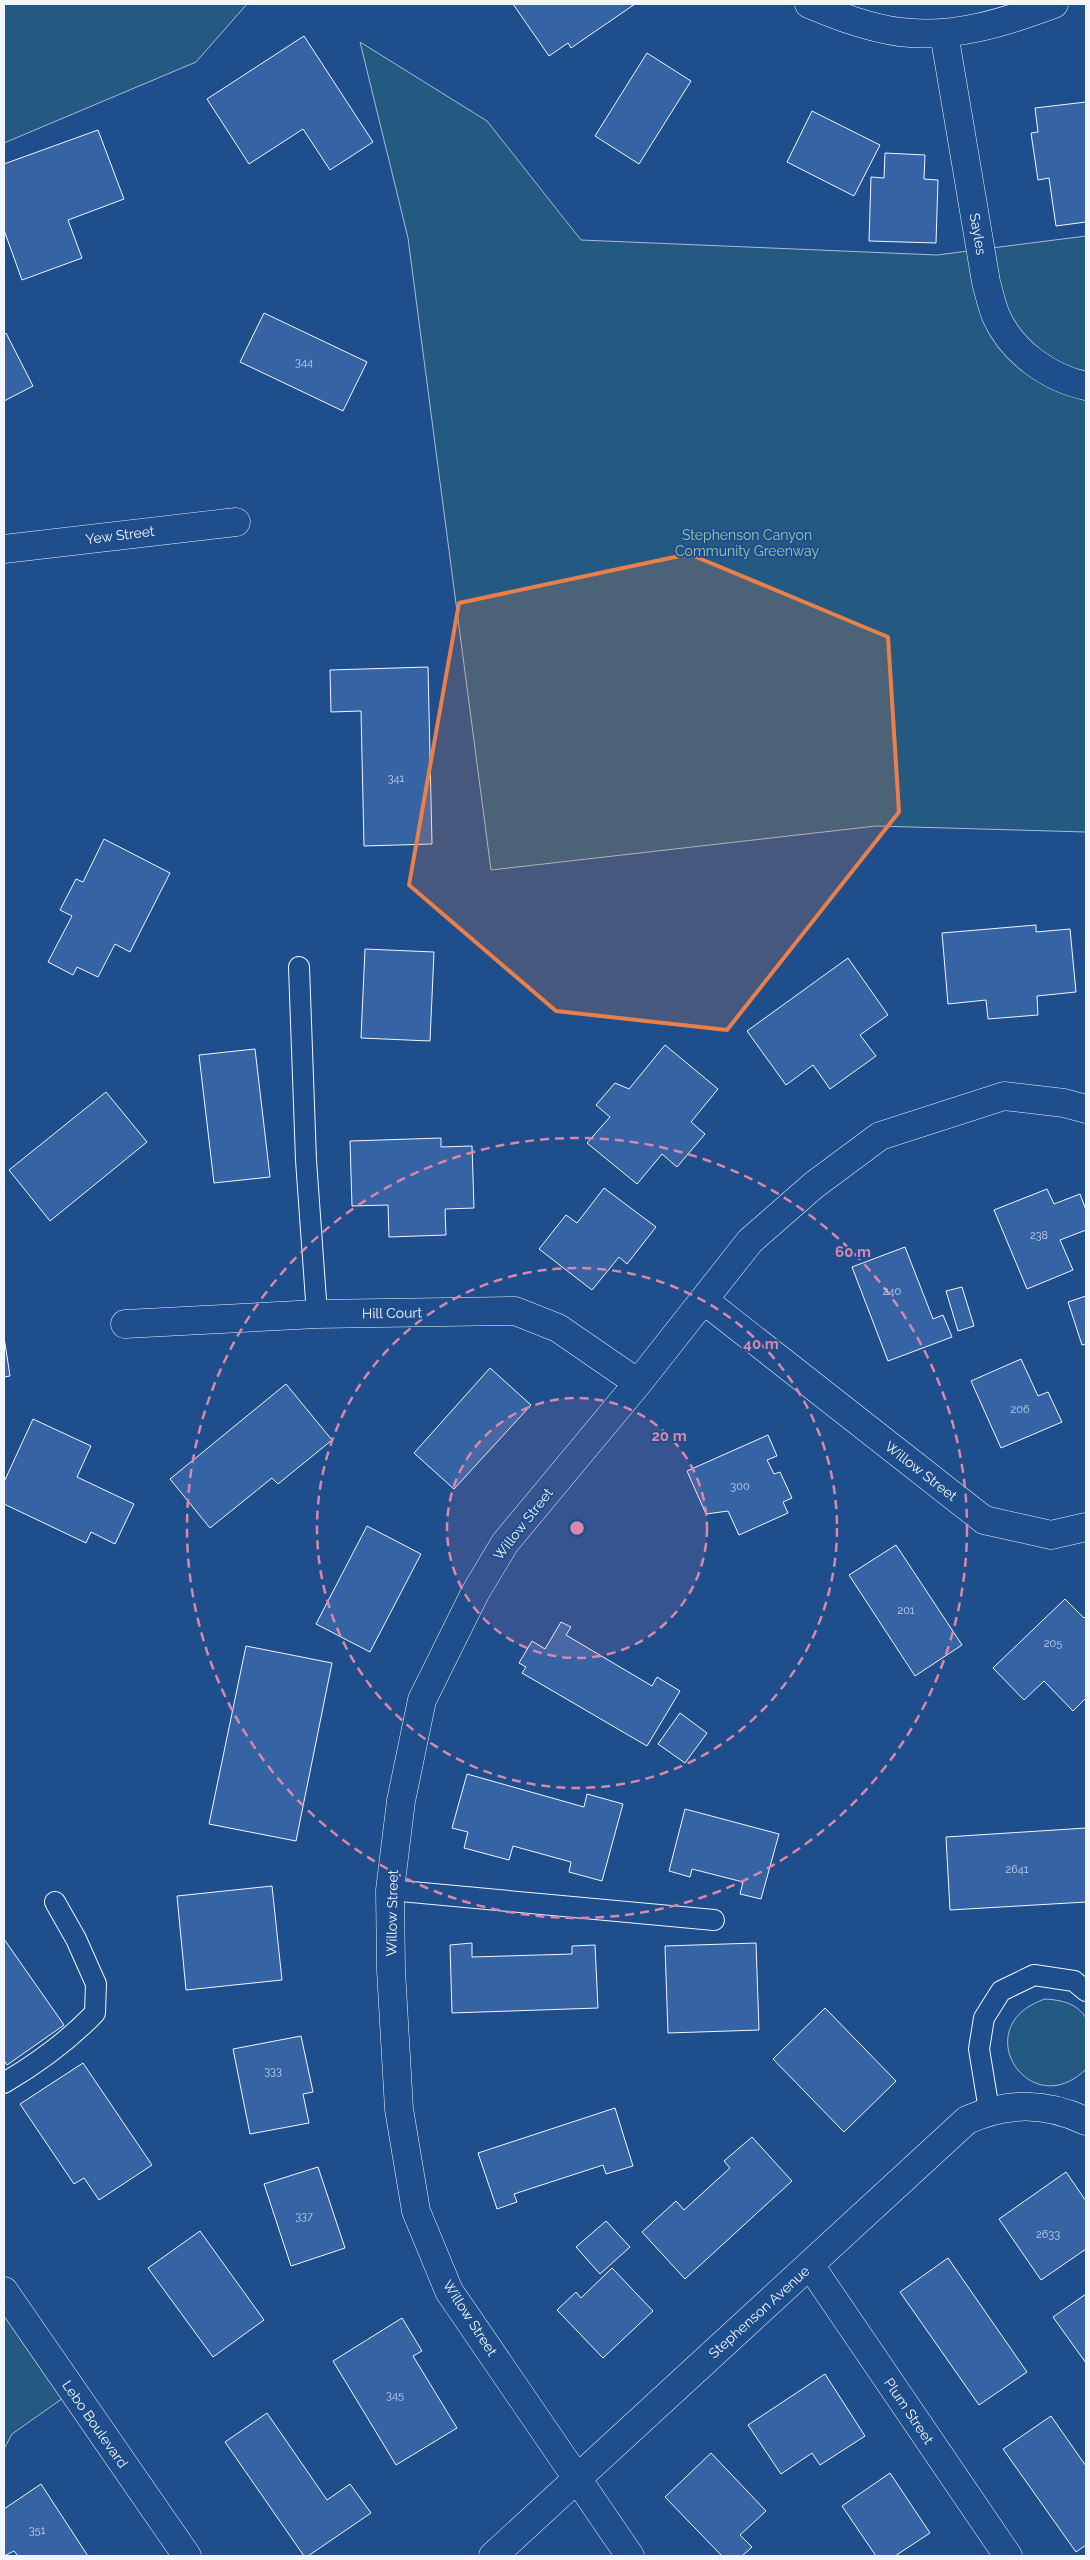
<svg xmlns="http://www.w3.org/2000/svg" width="1090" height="2560" font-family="Raleway,sans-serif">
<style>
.green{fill:#245a82;stroke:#a8bbd7}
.building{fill:#3563a3;stroke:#f2f6ff}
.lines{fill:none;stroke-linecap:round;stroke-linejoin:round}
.lane-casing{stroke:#f2f6ff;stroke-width:22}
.street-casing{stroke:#f2f6ff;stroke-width:29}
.secondary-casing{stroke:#f2f6ff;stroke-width:29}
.lane{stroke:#1f4e8c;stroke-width:20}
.street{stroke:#1f4e8c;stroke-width:28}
.secondary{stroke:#1f4e8c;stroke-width:28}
.marked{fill:#ea8049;fill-opacity:0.2;stroke:#ea8049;stroke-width:4;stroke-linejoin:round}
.ring{fill:none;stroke:#da87ad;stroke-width:2.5;stroke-dasharray:9 6}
.labels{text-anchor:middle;stroke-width:4;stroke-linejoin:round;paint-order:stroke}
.number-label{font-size:11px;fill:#c3d1e8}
.street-label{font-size:14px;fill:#f2f6ff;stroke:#1f4e8c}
.park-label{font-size:14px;fill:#97c8a6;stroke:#1f4e8c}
.centre{fill:#da87ad;stroke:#1f4e8c;stroke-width:2.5}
.ring-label{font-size:15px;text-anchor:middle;font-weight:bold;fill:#da87ad;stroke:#1f4e8c;stroke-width:4;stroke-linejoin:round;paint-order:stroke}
</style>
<rect width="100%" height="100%" fill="#1f4e8c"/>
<path class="green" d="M4,4h243l-51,58 -192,81z
M360,42l127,79 94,119 356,15 149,-19v596l-210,-6 -385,44 -83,-632z
M1045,1999c16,1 32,4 41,19v51c-56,56 -121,-43 -41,-70z
M4,2291l69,100 -61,43 -8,15z"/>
<path class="building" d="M513,4h122l-64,44 -3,-5 -19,13z
M304,36l69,106 -43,28 -27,-41 -54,35 -42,-65z
M647,53l44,28 -52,83 -44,-28z
M1086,102v120l-30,4 -7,-48 -11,2 -7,-47 7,-1 -3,-24z
M812,111l68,34 -26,51 -67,-34z
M98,130l26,69 -56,21 14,38 -60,22 -18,-50v-66z
M885,153l40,2 -1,24 14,1 -2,63 -67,-2 2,-64 13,1z
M264,313l103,49 -24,49 -103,-49z
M6,333l27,53 -29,15v-66z
M428,667l4,177 -68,2 -3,-135 -30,1 -1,-42z
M104,839l66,34 -40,79 -15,-8 -17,33 -21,-10 -4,8 -25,-13 24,-46 -12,-6 16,-31 7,3z
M1036,925v7l34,-3 6,63 -39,4 1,19 -50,4 -2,-19 -38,4 -6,-71z
M365,949l69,3 -4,89 -69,-3z
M848,958l40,57 -28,20 16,21 -46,33 -17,-24 -27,20 -39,-54z
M665,1045l53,44 -27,33 14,12 -28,33 -15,-13 -25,30 -50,-41 23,-26 -14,-12 19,-22 14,6z
M255,1049l15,128 -56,6 -15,-128z
M106,1092l41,50 -97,79 -41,-51z
M441,1138v9l31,-1 2,62 -29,1 1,26 -57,2 -1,-32 -36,1 -2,-65z
M604,1188l52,39 -29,37 -8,-7 -27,33 -53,-41 27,-34 11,8z
M1047,1189l7,15 26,-10 6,16v20l-26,10 13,30 -46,19 -33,-79z
M905,1247l28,72 10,-4 9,22 -64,24 -36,-94z
M962,1287l12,39 -16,5 -12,-40z
M1086,1296v48l-4,1 -14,-43z
M4,1337l6,39 -6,1z
M1021,1359l17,37 10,-4 14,30 -61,26 -30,-67z
M490,1368l41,37 -77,84 -40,-36z
M286,1384l46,56 -54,44 -6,-6 -62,50 -40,-49z
M33,1419l58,27 -14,31 57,27 -19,40 -24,-12 -5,11 -82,-39v-22z
M768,1435l9,21 -10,4 7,14 6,-2 12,26 -9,4 5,11 -49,22 -11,-24 -22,3 -19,-43z
M367,1526l54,28 -51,98 -54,-28z
M896,1545l66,100 -47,31 -66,-101z
M1065,1599l19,19 2,-2v82l-13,13 -29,-30 -20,19 -31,-32z
M561,1622l10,5 -5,8 86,51 5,-9 23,14 -33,55 -125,-73 4,-6 -7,-4 13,-22 13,8z
M246,1646l86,17 -36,178 -87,-17z
M680,1713l27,20 -22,30 -27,-19z
M467,1774l117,33 3,-13 36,10 -21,77 -33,-9 2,-10 -58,-16 -4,14 -45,-12 4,-16 -16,-4z
M685,1809l94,25 -18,65 -21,-5 3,-12 -51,-13 -2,8 -21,-6z
M1086,1828v74l-136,8 -4,-73z
M272,1886l10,94 -96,10 -9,-94z
M4,1939l60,86 -57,40 -3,-5z
M472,1943v14l100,-3v-8l23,-1 3,63 -146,5 -2,-68z
M756,1943l3,87 -91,3 -3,-87z
M825,2008l71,73 -52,51 -71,-73z
M301,2036l12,56 -10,2 6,29 -59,11 -17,-85z
M83,2063l69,102 -53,35 -15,-22 -10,6 -54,-80z
M615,2108l18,58 -27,8 -3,-9 -89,29 3,8 -20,7 -19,-56z
M752,2137l40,44 -107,98 -43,-47 34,-31 8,9 46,-42 -6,-7z
M318,2167l27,81 -54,18 -27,-82z
M1066,2172l20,29v48l-45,31 -42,-61z
M606,2221l24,26 -30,27 -24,-27z
M200,2231l64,89 -51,37 -65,-89z
M948,2258l79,114 -48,33 -79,-113z
M612,2268l41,43 -50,47 -46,-48 19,-18 5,6z
M1086,2294v69l-33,-46z
M402,2318l20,33 -9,5 44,72 -61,37 -63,-104z
M825,2374l40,62 -45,29 -8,-12 -31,21 -33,-49z
M267,2413l60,87 23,-16 21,29 -63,43h-4l-79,-114z
M1051,2416l35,50v79l-10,7 -73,-103z
M711,2453l55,58 -26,24 12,12 -10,9h-20l-57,-59z
M890,2473l40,60 -35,23h-19l-34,-50z
M41,2484l47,72h-70l-4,-5 -10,5v-47z"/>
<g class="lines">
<defs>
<path id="lane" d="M299,967l7,193 11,154
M390,1890l324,30
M4,2083c34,-20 64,-42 91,-70l1,-29 -20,-45 -21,-37
M989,2110l-10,-61 5,-31 17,-27 33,-16 40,6 12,10"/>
<path id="street" d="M809,4c29,12 60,24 91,28 53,7 106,-10 154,-28
M944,33l42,249c3,12 6,24 10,34 16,36 53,62 90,70
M4,549l232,-27
M705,1301l279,219 67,15 35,-8
M125,1324l192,-10 198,-3 43,17 80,55
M810,2265l198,291
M493,2556l474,-436c41,-18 78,-18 119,1
M630,2556l-181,-265 -33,-80 -17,-102 -8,-139 -1,-80 11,-89 21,-101 53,-107 30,-50 133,-160 112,-142 64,-56 66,-49 124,-40 60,7 22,6"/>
<path id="secondary" d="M4,2291l183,265"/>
</defs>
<use href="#lane" class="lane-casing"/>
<use href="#street" class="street-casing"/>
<use href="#secondary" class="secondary-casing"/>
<use href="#lane" class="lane"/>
<use href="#street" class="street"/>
<use href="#secondary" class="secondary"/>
</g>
<path class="marked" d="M689,554l199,83 11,175 -172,218 -171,-19 -147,-126 50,-282z"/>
<circle cx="577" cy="1528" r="130" fill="#da87ad" fill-opacity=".12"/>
<g class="ring">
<circle cx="577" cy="1528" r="130"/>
<circle cx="577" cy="1528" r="260"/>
<circle cx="577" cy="1528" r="390"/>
</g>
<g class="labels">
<g class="number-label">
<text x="304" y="366">344</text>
<text x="396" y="782">341</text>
<text x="1039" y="1239">238</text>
<text x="892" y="1295">240</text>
<text x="1020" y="1413">206</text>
<text x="740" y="1490">300</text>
<text x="906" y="1614">201</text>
<text x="1053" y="1647">205</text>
<text x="1017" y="1873">2641</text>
<text x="273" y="2075">333</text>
<text x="304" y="2220">337</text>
<text x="1048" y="2238">2633</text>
<text x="395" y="2399">345</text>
<text x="37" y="2534">351</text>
</g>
<g class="street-label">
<text transform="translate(978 234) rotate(80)" y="5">Sayles</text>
<text transform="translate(120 535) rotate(-7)" y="5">Yew Street</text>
<text transform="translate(392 1313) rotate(-1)" y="5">Hill Court</text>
<text transform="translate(921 1471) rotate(38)" y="5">Willow Street</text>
<text transform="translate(523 1524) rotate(-52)" y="5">Willow Street</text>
<text transform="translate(392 1913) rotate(-89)" y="5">Willow Street</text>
<text transform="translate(759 2312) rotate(-42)" y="5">Stephenson Avenue</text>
<text transform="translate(470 2318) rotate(57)" y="5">Willow Street</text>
<text transform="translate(909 2411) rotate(56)" y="5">Plum Street</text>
<text transform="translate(95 2424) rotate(55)" y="5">Lebo Boulevard</text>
</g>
<g class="park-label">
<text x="747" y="540">Stephenson Canyon<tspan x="747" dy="16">Community Greenway</tspan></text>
</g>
</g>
<circle cx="577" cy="1528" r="8" class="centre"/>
<g class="ring-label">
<text x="853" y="1257">60 m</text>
<text x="761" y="1349">40 m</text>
<text x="669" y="1441">20 m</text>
</g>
<rect width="1090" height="2560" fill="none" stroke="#f2f6ff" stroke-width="10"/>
</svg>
